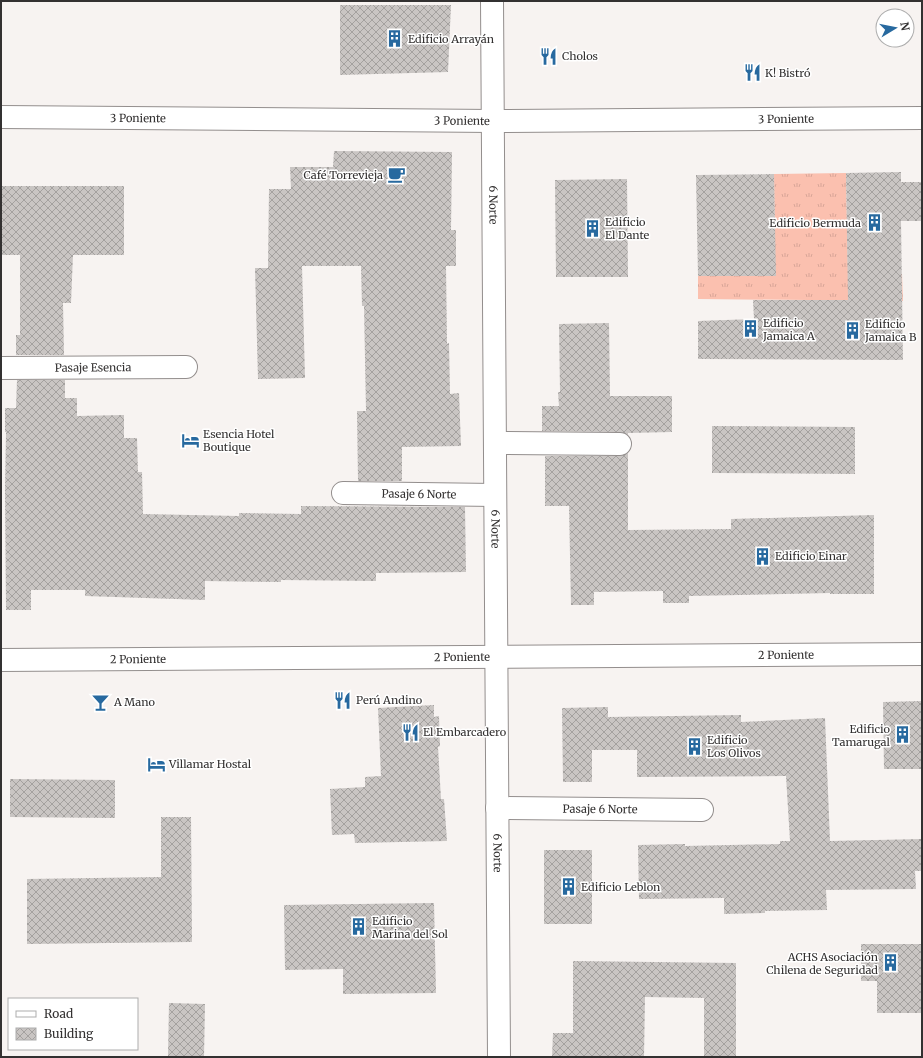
<svg xmlns="http://www.w3.org/2000/svg" width="923" height="1058" font-family="Merriweather,serif">
<style>
.grass{fill:url(#grass-tufts)}
.building{fill:url(#building-cross-hatch)}
.lines{fill:none;stroke-linecap:round;stroke-linejoin:round}
.minor-casing{stroke:#938e8d;stroke-width:24}
.minor{stroke:#fff;stroke-width:22}
.labels{text-anchor:middle;stroke-width:3;stroke-linejoin:round;paint-order:stroke}
.poi-label{font-size:11px;fill:#333131;stroke:#fff;text-anchor:start}
.street-label{font-size:11px;fill:#333131;stroke:#fff}
</style>
<defs>
<pattern id="grass-tufts" width="24" height="20" patternUnits="userSpaceOnUse"><rect width="24" height="20" fill="#fbc0af"/><path d="M3 7l-1-3M5 7V3M7 7l1-3M15 17l-1-3M17 17v-4M19 17l1-3" fill="none" stroke="#d8a597"/></pattern>
<pattern id="building-cross-hatch" width="8" height="8" patternUnits="userSpaceOnUse"><rect width="8" height="8" fill="#c9c5c3"/><path d="M0 0l8 8M0 8l8-8" fill="none" stroke="#a4a19f"/></pattern>
</defs>
<rect width="100%" height="100%" fill="#f7f3f1"/>
<path class="grass" d="M846,173l2,101h54l1,27 -205,-2v-28l77,-1 -1,-96z"/>
<path class="building" d="M340,5h111l-3,67 -108,3z
M334,151l118,1 -1,78h5v36h-10l1,78 2,-1 1,51 9,-1 2,53 -59,1v34h-44l-1,-70h9l-2,-105h-2l-1,-40h-59l3,112 -47,1 -3,-111h13l1,-79h22l-1,-22h43z
M901,172v10h21v39h-21l2,139 -205,-1v-38l56,-2 -1,-19h95l-2,-127z
M774,174l2,102h-78l-2,-101z
M627,179l1,98h-72l-1,-97z
M1,186h123v69h-51l-2,48h-8l1,52h-48v-20h4v-80h-19z
M609,323l1,73h62v36l-44,1v2l-8,-3 -78,-1v-25h17l-1,-14h2l-1,-68z
M17,380h48v18h12v18l47,-1v23h13l1,34h4l1,42 96,2v-3l62,1v-8l164,1 1,65 -90,1v8l-95,-1v2l-76,-1v19l-120,-4v-6h-54v20h-25l-1,-121 1,-57h-1v-24h11z
M712,426l143,1v47l-143,-1z
M628,453v77l103,-1v-10l143,-4v79h-44v-1l-141,3v7h-26v-12l-69,1v13h-23l-2,-99h-24v-50h75z
M922,701v68h-38l-1,-67z
M434,705v12l5,-1 1,30 -2,1 3,52h3l3,42 -92,2 -1,-9 -22,1 -2,-46 35,-2v-10l16,-1 -3,-68z
M608,707v10l133,-2v7l84,-4 5,123 92,-2v32h-7l1,18 -90,1 1,20 -62,1v2l-41,1v-16l-85,1 -1,-54 47,-1v2l95,-2v-3h10l-4,-65 -149,1v-27h-45v32h-29l-1,-74z
M10,779l105,1v38l-105,-1z
M161,817h30l1,125 -165,2v-65l134,-2z
M544,850h48v74h-48z
M434,903l2,90 -93,1v-25l-58,1 -1,-65z
M861,944h61v69h-45v-32h-16z
M573,961l163,2v94h-32v-59l-59,-1 -1,60h-92l1,-24h20z
M169,1003l36,1 -1,53 -36,-1z"/>
<g class="lines">
<defs>
<g id="minor">
<path id="s1" d="M492,1l7,1056"/>
<path id="s2" d="M1,117l492,4 429,-3"/>
<path id="s3" d="M1,368l185,-1"/>
<path d="M495,443l125,1"/>
<path id="s4" d="M343,493l152,2"/>
<path id="s5" d="M1,660l921,-6"/>
<path id="s6" d="M497,808l205,2"/>
</g>
</defs>
<use href="#minor" class="minor-casing"/>
<use href="#minor" class="minor"/>
</g>
<defs>
<symbol id="building-bare" viewBox="-9 -9 18 18"><path d="M-4-6H4V6H1V3H-1V6H-4ZM-2.5-4.3h1.7v1.8h-1.7ZM.8-4.3h1.7v1.8H.8ZM-2.5-1h1.7V.8h-1.7ZM.8-1h1.7V.8H.8Z" fill="#27699f" stroke="#fff" stroke-width="2.5" paint-order="stroke"/></symbol>
<symbol id="restaurant-bare" viewBox="-9 -9 18 18"><path d="M-5-6h1v4h1v-4h1v4h1v-4h1v5L-1.5 .5V6h-2V.5L-5-1ZM5-6V6H3V1.5H1.5Q1.5-4 5-6Z" fill="#27699f" stroke="#fff" stroke-width="2.5" paint-order="stroke"/></symbol>
<symbol id="cafe-bare" viewBox="-9 -9 18 18"><path d="M-5.5-4.5H6V0H3Q3 3.5 0 3.5H-2.5Q-5.5 3.5-5.5 0ZM3-3.2v2h1.7v-2ZM-6 4.5H4V6H-6Z" fill="#27699f" stroke="#fff" stroke-width="2.5" paint-order="stroke"/></symbol>
<symbol id="hotel-bare" viewBox="-9 -9 18 18"><path d="M-6-4.5h1.5V1H6V5H4.5V3h-9V5H-6ZM-4 0a1.8 1.8 0 1 1 3.6 0ZM.5 0V-2.5h3Q6-2.5 6 0Z" fill="#27699f" stroke="#fff" stroke-width="2.5" paint-order="stroke"/></symbol>
<symbol id="bar-bare" viewBox="-9 -9 18 18"><path d="M-6-5H6L.8 .8V4.5H3.5V6h-7V4.5H-.8V.8Z" fill="#27699f" stroke="#fff" stroke-width="2.5" paint-order="stroke"/></symbol>
</defs>
<g fill-rule="evenodd">
<use href="#building-bare" x="382" y="26" width="25" height="25"/>
<use href="#restaurant-bare" x="536" y="44" width="25" height="25"/>
<use href="#restaurant-bare" x="740" y="60" width="25" height="25"/>
<use href="#cafe-bare" x="384" y="162" width="25" height="25"/>
<use href="#building-bare" x="862" y="210" width="25" height="25"/>
<use href="#building-bare" x="580" y="216" width="25" height="25"/>
<use href="#building-bare" x="738" y="316" width="25" height="25"/>
<use href="#building-bare" x="840" y="318" width="25" height="25"/>
<use href="#hotel-bare" x="178" y="428" width="25" height="25"/>
<use href="#building-bare" x="750" y="544" width="25" height="25"/>
<use href="#restaurant-bare" x="330" y="688" width="25" height="25"/>
<use href="#bar-bare" x="88" y="690" width="25" height="25"/>
<use href="#restaurant-bare" x="398" y="720" width="25" height="25"/>
<use href="#building-bare" x="890" y="722" width="25" height="25"/>
<use href="#building-bare" x="682" y="734" width="25" height="25"/>
<use href="#hotel-bare" x="144" y="752" width="25" height="25"/>
<use href="#building-bare" x="556" y="874" width="25" height="25"/>
<use href="#building-bare" x="346" y="914" width="25" height="25"/>
<use href="#building-bare" x="878" y="950" width="25" height="25"/>
</g>
<g class="labels">
<g class="poi-label">
<text x="408" y="43">Edificio Arrayán</text>
<text x="562" y="60">Cholos</text>
<text x="765" y="77">K! Bistró</text>
<text x="383" y="179" text-anchor="end">Café Torrevieja</text>
<text x="605" y="226">Edificio<tspan x="605" dy="13">El Dante</tspan></text>
<text x="861" y="227" text-anchor="end">Edificio Bermuda</text>
<text x="763" y="327">Edificio<tspan x="763" dy="13">Jamaica A</tspan></text>
<text x="865" y="328">Edificio<tspan x="865" dy="13">Jamaica B</tspan></text>
<text x="203" y="438">Esencia Hotel<tspan x="203" dy="13">Boutique</tspan></text>
<text x="775" y="560">Edificio Einar</text>
<text x="356" y="704">Perú Andino</text>
<text x="114" y="706">A Mano</text>
<text x="890" y="733" text-anchor="end">Edificio<tspan x="890" dy="13">Tamarugal</tspan></text>
<text x="423" y="736">El Embarcadero</text>
<text x="707" y="744">Edificio<tspan x="707" dy="13">Los Olivos</tspan></text>
<text x="169" y="768">Villamar Hostal</text>
<text x="581" y="891">Edificio Leblon</text>
<text x="372" y="925">Edificio<tspan x="372" dy="13">Marina del Sol</tspan></text>
<text x="878" y="961" text-anchor="end">ACHS Asociación<tspan x="878" dy="13">Chilena de Seguridad</tspan></text>
</g>
<g class="street-label">
<text dy="4" stroke="none"><textPath href="#s2" startOffset="137">3 Poniente</textPath></text>
<text dy="4" stroke="none"><textPath href="#s2" startOffset="785">3 Poniente</textPath></text>
<text dy="4" stroke="none"><textPath href="#s2" startOffset="461">3 Poniente</textPath></text>
<text dy="4" stroke="none"><textPath href="#s1" startOffset="204">6 Norte</textPath></text>
<text dy="4" stroke="none"><textPath href="#s3" startOffset="92">Pasaje Esencia</textPath></text>
<text dy="4" stroke="none"><textPath href="#s4" startOffset="76">Pasaje 6 Norte</textPath></text>
<text dy="4" stroke="none"><textPath href="#s1" startOffset="528">6 Norte</textPath></text>
<text dy="4" stroke="none"><textPath href="#s5" startOffset="785">2 Poniente</textPath></text>
<text dy="4" stroke="none"><textPath href="#s5" startOffset="461">2 Poniente</textPath></text>
<text dy="4" stroke="none"><textPath href="#s5" startOffset="137">2 Poniente</textPath></text>
<text dy="4" stroke="none"><textPath href="#s6" startOffset="103">Pasaje 6 Norte</textPath></text>
<text dy="4" stroke="none"><textPath href="#s1" startOffset="852">6 Norte</textPath></text>
</g>
</g>
<rect width="923" height="1058" fill="none" stroke="#333131" stroke-width="4"/>
<rect x="8" y="998" width="130" height="52" fill="#ffffff" stroke="#adadad"/>
<rect x="16" y="1011" width="20" height="6" fill="#ffffff" stroke="#adadad"/>
<text x="44" y="1018" font-size="12" fill="#333131">Road</text>
<rect x="16" y="1028" width="20" height="12" fill="url(#building-cross-hatch)" stroke="#adadad"/>
<text x="44" y="1038" font-size="12" fill="#333131">Building</text>
<g transform="translate(895 28) rotate(80)"><circle r="19" fill="#ffffff" stroke="#adadad"/>
<path d="M0-3L7 15L0 10L-7 15Z" fill="#27699f"/>
<text y="-6" font-size="11" font-weight="bold" text-anchor="middle" fill="#333131">N</text>
</g>
</svg>
